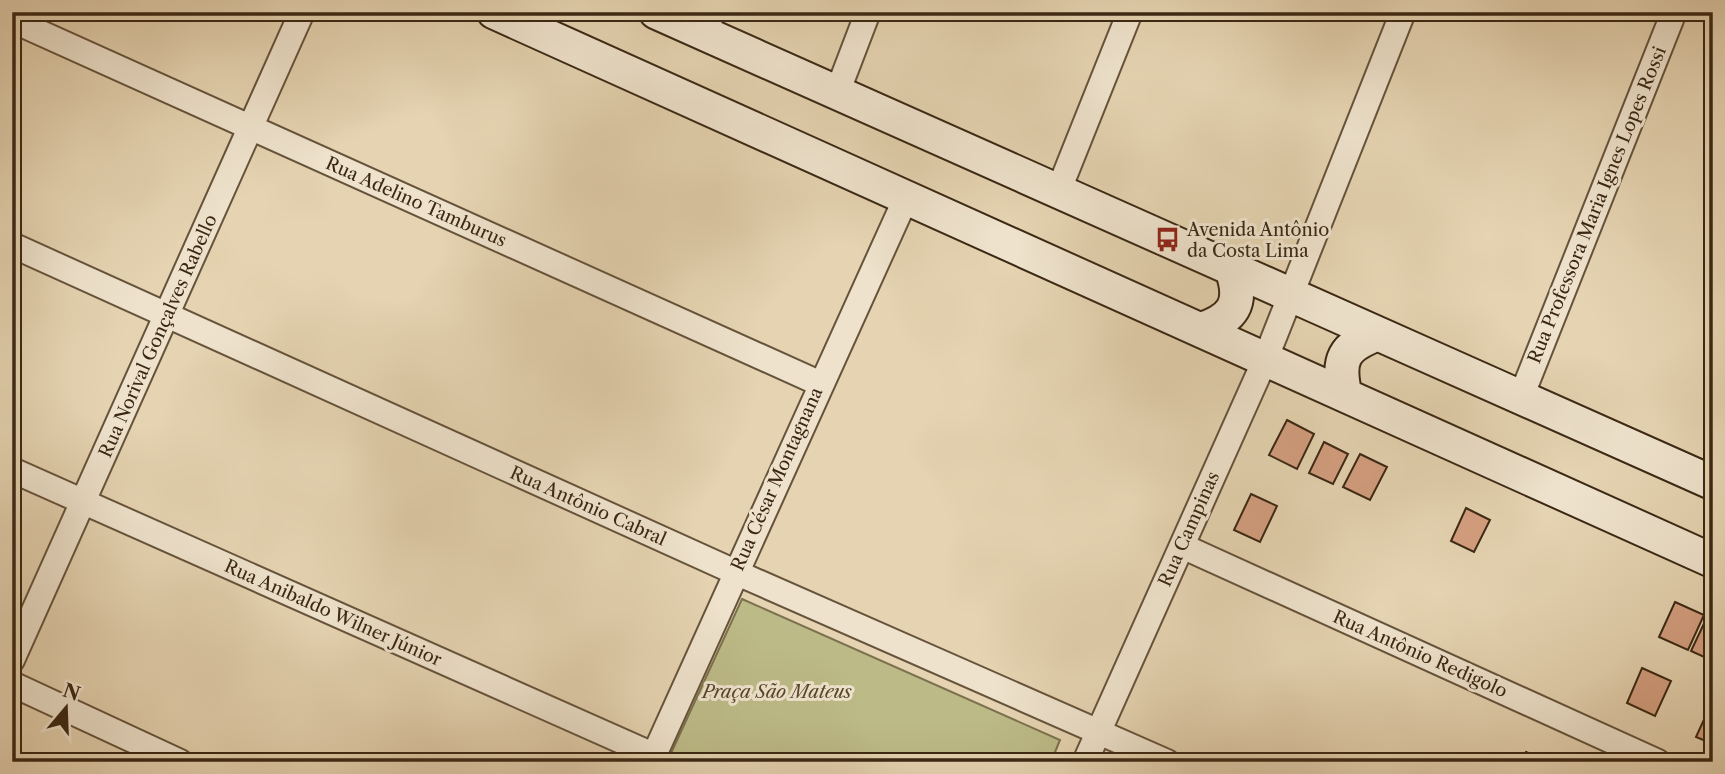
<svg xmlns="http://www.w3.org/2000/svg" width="1725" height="774" font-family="'Libre Caslon Text',serif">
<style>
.green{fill:#bcba87;stroke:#7c714e;stroke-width:2}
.building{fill:#d49f80;stroke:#3b2814;stroke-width:2}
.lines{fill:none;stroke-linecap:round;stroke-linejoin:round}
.lane-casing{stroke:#66533b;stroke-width:16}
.street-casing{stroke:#66533b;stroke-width:28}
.secondary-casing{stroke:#3b2814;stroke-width:37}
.lane{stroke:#eee2cc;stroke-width:12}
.street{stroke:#eee2cc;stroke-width:24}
.secondary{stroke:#eee2cc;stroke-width:33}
.labels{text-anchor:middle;stroke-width:6;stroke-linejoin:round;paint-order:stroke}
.street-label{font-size:18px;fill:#3b2814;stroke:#eee2cc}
.poi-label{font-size:18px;fill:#3b2814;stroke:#eee2cc;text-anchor:start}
.park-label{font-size:18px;font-style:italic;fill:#55452b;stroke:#eee2cc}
</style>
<rect width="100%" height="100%" fill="#e5d3b1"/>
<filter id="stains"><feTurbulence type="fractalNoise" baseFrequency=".00286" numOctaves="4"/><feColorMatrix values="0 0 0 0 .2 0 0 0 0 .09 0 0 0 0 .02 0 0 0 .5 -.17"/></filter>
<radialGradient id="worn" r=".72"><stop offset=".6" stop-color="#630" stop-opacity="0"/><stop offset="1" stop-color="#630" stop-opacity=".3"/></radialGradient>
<path class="green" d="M742,599l318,141 -9,22h-384z"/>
<path class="building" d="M1287,420l27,14 -17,35 -28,-14z
M1324,442l24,12 -15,30 -24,-11z
M1360,454l27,13 -17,33 -27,-13z
M1251,494l26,12 -17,36 -26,-12z
M1466,508l24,12 -16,32 -23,-11z
M1675,602l29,13 -16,35 -29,-13z
M1707,617l6,3v41l-22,-10z
M1642,668l29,13 -16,35 -28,-13z
M1712,702h1v42l-17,-7z
M1526,752l24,10h-28z"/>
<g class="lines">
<defs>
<path id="lane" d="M710,36l9,-24"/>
<path id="street" d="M12,20l809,364
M837,93l31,-81
M1058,192l72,-180
M12,245l723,327 432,190
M1521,397l153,-385
M12,470l641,285
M1182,546l476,216
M12,660l290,-648
M12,684l168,78
M651,762l255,-564
M1085,762l180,-402 138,-348"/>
<path id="secondary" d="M494,12l1219,549
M656,12l1057,471
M1200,330c33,-11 44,-26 32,-60
M1345,395c-8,-36 -2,-48 32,-61"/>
</defs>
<use href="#lane" class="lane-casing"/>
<use href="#street" class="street-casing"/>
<use href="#secondary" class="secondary-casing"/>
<use href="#lane" class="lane"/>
<use href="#street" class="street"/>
<use href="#secondary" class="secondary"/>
</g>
<defs>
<symbol id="bus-bare" viewBox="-9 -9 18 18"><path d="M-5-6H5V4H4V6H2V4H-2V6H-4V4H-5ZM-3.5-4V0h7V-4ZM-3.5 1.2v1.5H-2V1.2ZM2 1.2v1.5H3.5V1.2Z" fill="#8f2418" stroke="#eee2cc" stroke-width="2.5" paint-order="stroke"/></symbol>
</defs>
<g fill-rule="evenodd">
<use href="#bus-bare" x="1150" y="222" width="35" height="35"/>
</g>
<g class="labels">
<g class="street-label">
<text transform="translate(416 202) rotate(24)" y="6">Rua Adelino Tamburus</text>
<text transform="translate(1597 205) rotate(-68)" y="6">Rua Professora Maria Ignes Lopes Rossi</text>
<text transform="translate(158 336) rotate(-66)" y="6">Rua Norival Gonçalves Rabello</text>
<text transform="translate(777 479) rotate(-66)" y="6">Rua César Montagnana</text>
<text transform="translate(588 506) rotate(24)" y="6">Rua Antônio Cabral</text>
<text transform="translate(1189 529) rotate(-66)" y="6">Rua Campinas</text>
<text transform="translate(333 613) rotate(24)" y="6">Rua Anibaldo Wilner Júnior</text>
<text transform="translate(1420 654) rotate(24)" y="6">Rua Antônio Redigolo</text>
</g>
<g class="poi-label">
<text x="1187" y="236">Avenida Antônio<tspan x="1187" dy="21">da Costa Lima</tspan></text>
</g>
<g class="park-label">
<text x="777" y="698">Praça São Mateus</text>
</g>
</g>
<rect width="1725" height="774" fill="none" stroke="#e5d3b1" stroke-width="42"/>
<rect x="14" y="14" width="1697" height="746" fill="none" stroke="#3b2814" stroke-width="3.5"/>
<rect x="21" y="21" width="1683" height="732" fill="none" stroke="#3b2814" stroke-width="2"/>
<g transform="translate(66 708) rotate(19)" stroke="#eee2cc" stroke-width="5" paint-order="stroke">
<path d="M0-5L12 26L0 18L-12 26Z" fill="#3b2814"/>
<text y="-10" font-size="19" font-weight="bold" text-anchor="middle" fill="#3b2814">N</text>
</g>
<rect width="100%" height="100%" filter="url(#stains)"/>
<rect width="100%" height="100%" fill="url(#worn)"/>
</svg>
